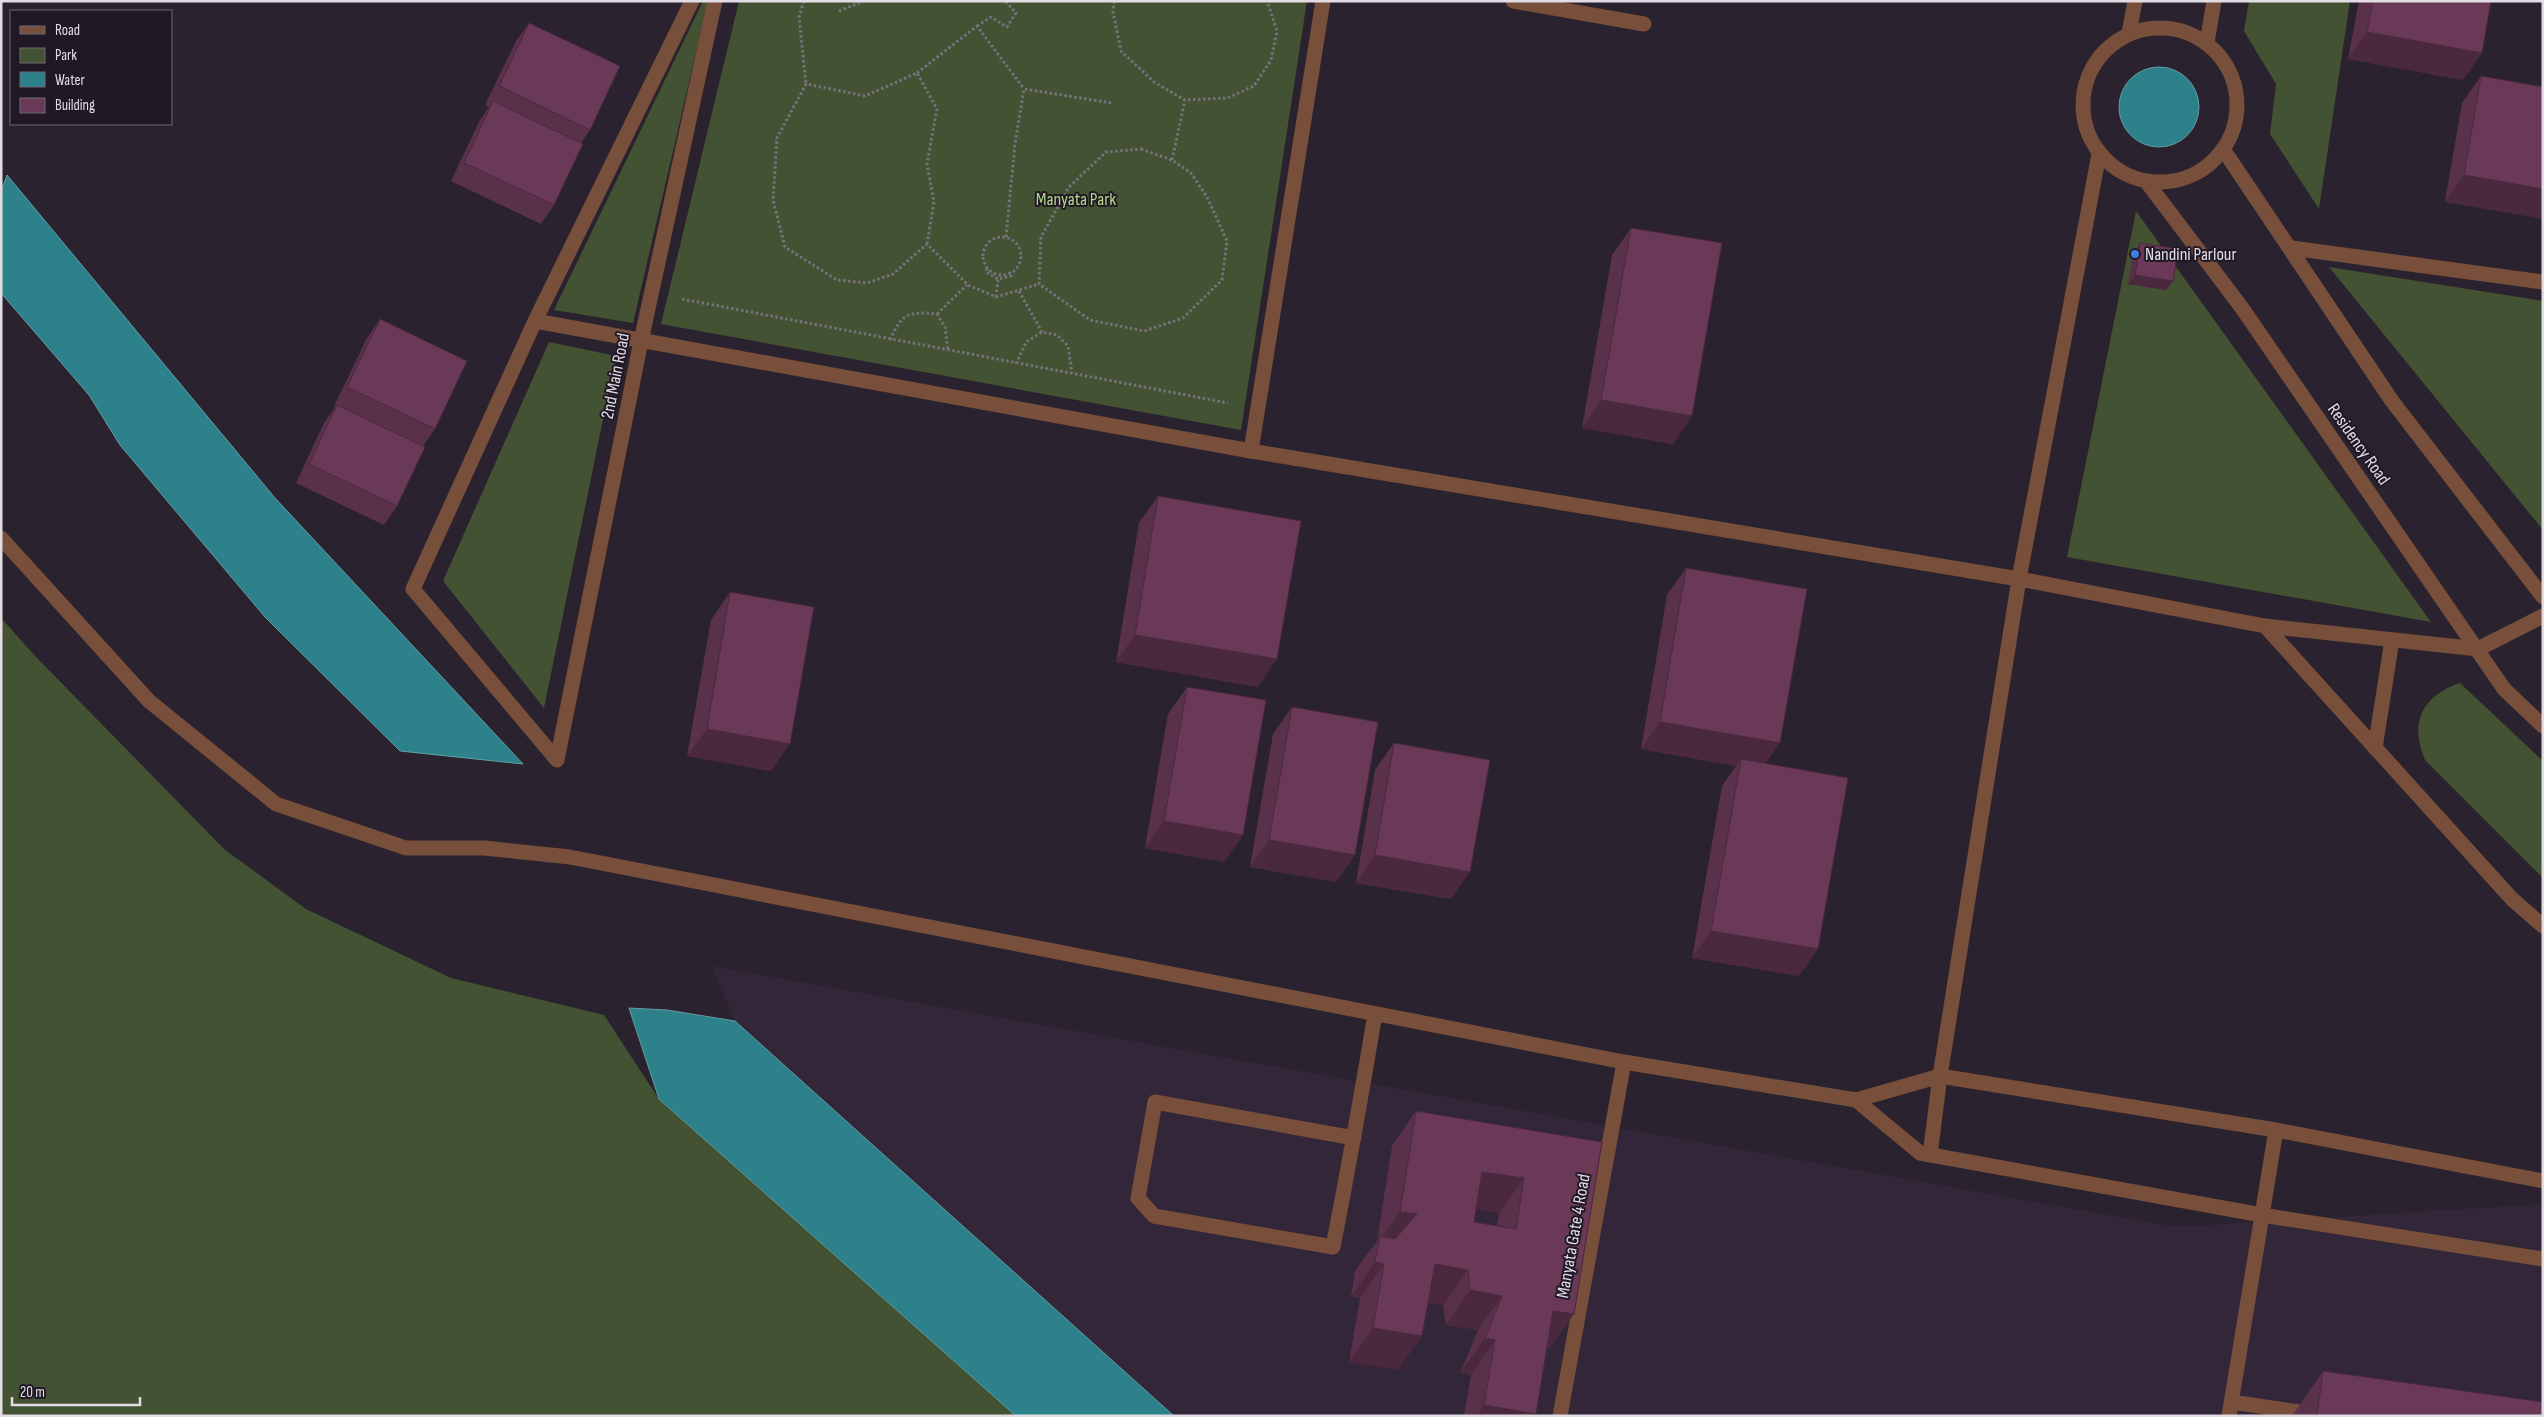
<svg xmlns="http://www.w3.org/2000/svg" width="2544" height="1417" font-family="'Sofia Sans Condensed',sans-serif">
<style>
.built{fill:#322638}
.green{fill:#435232}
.water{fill:#2d818a;stroke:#639da5}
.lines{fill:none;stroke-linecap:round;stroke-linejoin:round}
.path{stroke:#77717b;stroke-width:3;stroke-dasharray:2.5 2.5;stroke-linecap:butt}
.minor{stroke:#774f3a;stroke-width:15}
.wall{fill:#5a314b;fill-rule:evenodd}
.shaded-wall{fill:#4a283d}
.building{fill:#693957;stroke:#4a283d;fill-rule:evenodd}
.shop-dot{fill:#3f7fe0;stroke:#201925;stroke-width:2}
.labels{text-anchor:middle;stroke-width:4;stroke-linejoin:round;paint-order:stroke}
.park-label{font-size:18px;fill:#b2d789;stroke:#201925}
.poi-label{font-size:18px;fill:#e2dde5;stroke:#201925;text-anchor:start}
.street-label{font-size:18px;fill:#e2dde5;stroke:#201925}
</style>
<rect width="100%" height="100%" fill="#2a222e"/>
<path class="built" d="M711,966l1465,261 367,-23v212h-1369l-439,-395z"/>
<path class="green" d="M703,1h5l-75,322 -79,-13z
M739,1h568l-66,429 -580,-106z
M2249,1h101l-31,208 -49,-75 6,-50 -32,-53z
M2136,211l295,411 -364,-65z
M2329,267l214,34v229z
M549,342l67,14 -72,352 -101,-127z
M1,618l36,40 188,192 81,59 145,69 153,37 55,84 357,317h-1015z
M2460,683l83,78v117l-118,-118c-16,-37 -3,-64 35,-77z"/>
<path class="water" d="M2119 107a40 40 0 1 1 80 0a40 40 0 1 1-80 0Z
M7,175l268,323 248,266 -123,-13 -135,-134 -145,-172 -31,-50 -88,-102v-101z
M629,1008l38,2 68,11 439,395h-158l-357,-317z"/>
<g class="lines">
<path class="path" d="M804,1l-5,16 7,67
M1114,1l-1,11 8,39 33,31 31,18 42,-2 27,-12 17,-26 6,-29 -10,-30
M839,11l25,-10
M977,26l14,-9 16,10 9,-14 -11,-12
M917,73l60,-47 47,63
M1141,149l31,11 19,13 16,24 20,44 -5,39 -39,38 -39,13 -54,-11 -51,-36 2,-47 28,-50 37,-35z
M1172,160l13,-60
M1006,237l9,-93 9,-55 88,14
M983 256a19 19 0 1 1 38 0a19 19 0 1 1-38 0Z
M927,244l7,-42 -7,-38 10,-55 -20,-36 -52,23 -59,-12 -29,54 -4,62 12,47 52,33 30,3 26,-9 34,-30 41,41 28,12 43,-13
M987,268l-1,4 12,7 13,-3 1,-4
M1019,291l23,41
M996,297l2,-18
M682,299l546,104
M937,314l30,-29
M890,340c12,-26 17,-29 47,-26l8,13 3,23
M1016,364l10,-22 16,-10 15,3 11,11 4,27"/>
<path class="minor" d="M692,1l-157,320 716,130 768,128 246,47 213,23 65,-33
M1513,1l131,23
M2083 105a77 77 0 1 1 154 0a77 77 0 1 1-154 0Z
M2129,33l6,-32
M2207,43l7,-42
M2223,149l169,252 151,196
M2146,181l96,127 262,381 39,37
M2292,248l251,34
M535,321l-122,268 144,171
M1251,451l72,-450
M1,538l148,163 127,103 130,44h78l86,9 1054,205 232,38 84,-24 336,54 267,51
M2265,626l247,273 31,27
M2375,748l17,-108
M557,760l84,-419 74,-340
M1856,1100l64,53 342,62 281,44
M1354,1138l-199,-36 -17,96 16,18 179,31c15,-77 29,-155 42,-233
M1930,1155l10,-79 79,-497 80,-425
M2232,1402l94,14
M1560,1416l64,-354
M2229,1416l47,-286"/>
</g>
<path class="wall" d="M2359,1h132l-28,79 -115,-21z
M529,23l61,107 -9,13 -27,62 -13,19 -90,-43 29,-61 9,-13 -4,-2 31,-64z
M2481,76l62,11 -98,115 17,-99z
M1631,228l61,188 -19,28 -91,-16 30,-173z
M2140,243l26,47 -38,-6 5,-31z
M380,319l55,110 -12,17 -26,60 -13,19 -88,-42 28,-60 11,-16 -1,-1 33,-68z
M1158,496l100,191 -142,-25 23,-139z
M1686,568l80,195 33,213 -107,-18 30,-172 14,-20 -95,-17 26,-154z
M730,592l41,179 -84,-15 24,-136z
M1187,687l56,148 -19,27 -79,-14 23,-134z
M1292,707l63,148 -19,27 -86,-15 23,-133z
M1394,743l57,156 -95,-16 19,-113z
M1416,1111l186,31 -53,207 -2,-1 -12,68h-71l7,-41 -11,-2 18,-43 -32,-5 -3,-20 -15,-3 -30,68 -49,-8 11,-64 -9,-1 4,-26 22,-30 15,-95zM1476,1209l23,4 -2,13 -23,-4z
M2323,1371l220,45h-251z"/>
<path class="shaded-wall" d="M2367,32l115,21 -19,27 -115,-21z
M2464,175l79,14v30l-98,-17z
M2135,275l38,6 -7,9 -38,-6z
M1601,400l91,16 -19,28 -91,-16z
M1135,635l142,24 -19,28 -142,-25z
M1660,722l120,21 -19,27 -20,-11 -5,7 -95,-17z
M707,729l83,15 -19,27 -84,-15z
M1164,821l79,14 -19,27 -79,-14z
M1269,840l86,15 -19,27 -86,-15z
M1375,855l95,17 -19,27 -95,-16z
M1711,931l107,18 -19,27 -107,-18z
M1482,1172l42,6 -25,35 -41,-7z
M1400,1212l17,2 -25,35 -13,-7z
M1375,1262l9,2 -24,34 -9,-1z
M1435,1264l33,6 -25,35 -33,-6z
M1470,1290l32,6 -24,34 -32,-5z
M1553,1311l21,3 -25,35 -20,-3z
M1373,1328l49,8 -24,34 -49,-8z
M1485,1338l10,2 -24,35 -11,-2z
M1484,1405l52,9 -1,2h-58z"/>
<path class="building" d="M2373,1h118l-9,52 -115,-21z
M529,23l91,43 -30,64 -91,-44z
M2481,76l62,11v102l-79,-14z
M493,101l90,43 -29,61 -90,-42z
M1631,228l91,15 -30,173 -91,-16z
M2140,243l38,6 -5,32 -38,-6z
M380,319l87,42 -32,68 -88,-42z
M337,405l88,42 -28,59 -88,-42z
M1158,496l143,25 -24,138 -142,-24z
M1686,568l121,21 -27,154 -120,-21z
M730,592l84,15 -24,137 -83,-15z
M1187,687l79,13 -23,135 -79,-14z
M1292,707l86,15 -23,133 -86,-15z
M1394,743l96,17 -20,112 -95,-17z
M1741,759l107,19 -30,171 -107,-18z
M1416,1111l186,31 -28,172 -21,-3 -17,103 -52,-9 11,-65 -10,-2 17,-42 -32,-6 -2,-20 -33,-6 -13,72 -49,-8 11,-64 -9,-2 5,-26 15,3 22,-25 -17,-2zM1482,1172l42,6 -8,51 -42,-7z
M2323,1371l220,31v14h-226z"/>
<circle class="shop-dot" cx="2135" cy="254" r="5"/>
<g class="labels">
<g class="park-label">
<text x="1076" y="205">Manyata Park</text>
</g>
<g class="poi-label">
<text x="2145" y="260">Nandini Parlour</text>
</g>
<g class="street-label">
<text transform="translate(615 376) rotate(-79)" y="6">2nd Main Road</text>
<text transform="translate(2359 444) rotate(55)" y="6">Residency Road</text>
<text transform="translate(1573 1236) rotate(-80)" y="6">Manyata Gate 4 Road</text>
</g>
</g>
<rect width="2544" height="1417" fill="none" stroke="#e2dde5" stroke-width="5"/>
<rect x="10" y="10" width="162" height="115" fill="#201925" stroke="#6e6772"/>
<rect x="20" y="26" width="25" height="8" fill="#774f3a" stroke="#6e6772"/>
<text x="55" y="35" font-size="15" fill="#e2dde5">Road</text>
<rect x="20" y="48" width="25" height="15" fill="#435232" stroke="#6e6772"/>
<text x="55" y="60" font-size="15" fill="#e2dde5">Park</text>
<rect x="20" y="72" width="25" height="15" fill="#2d818a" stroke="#6e6772"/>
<text x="55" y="85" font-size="15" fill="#e2dde5">Water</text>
<rect x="20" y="98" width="25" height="15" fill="#693957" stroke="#6e6772"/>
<text x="55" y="110" font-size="15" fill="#e2dde5">Building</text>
<path d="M12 1397v8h128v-8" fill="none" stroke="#e2dde5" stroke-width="2.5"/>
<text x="20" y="1397" font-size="15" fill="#e2dde5" stroke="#201925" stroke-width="4" paint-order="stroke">20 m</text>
</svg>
